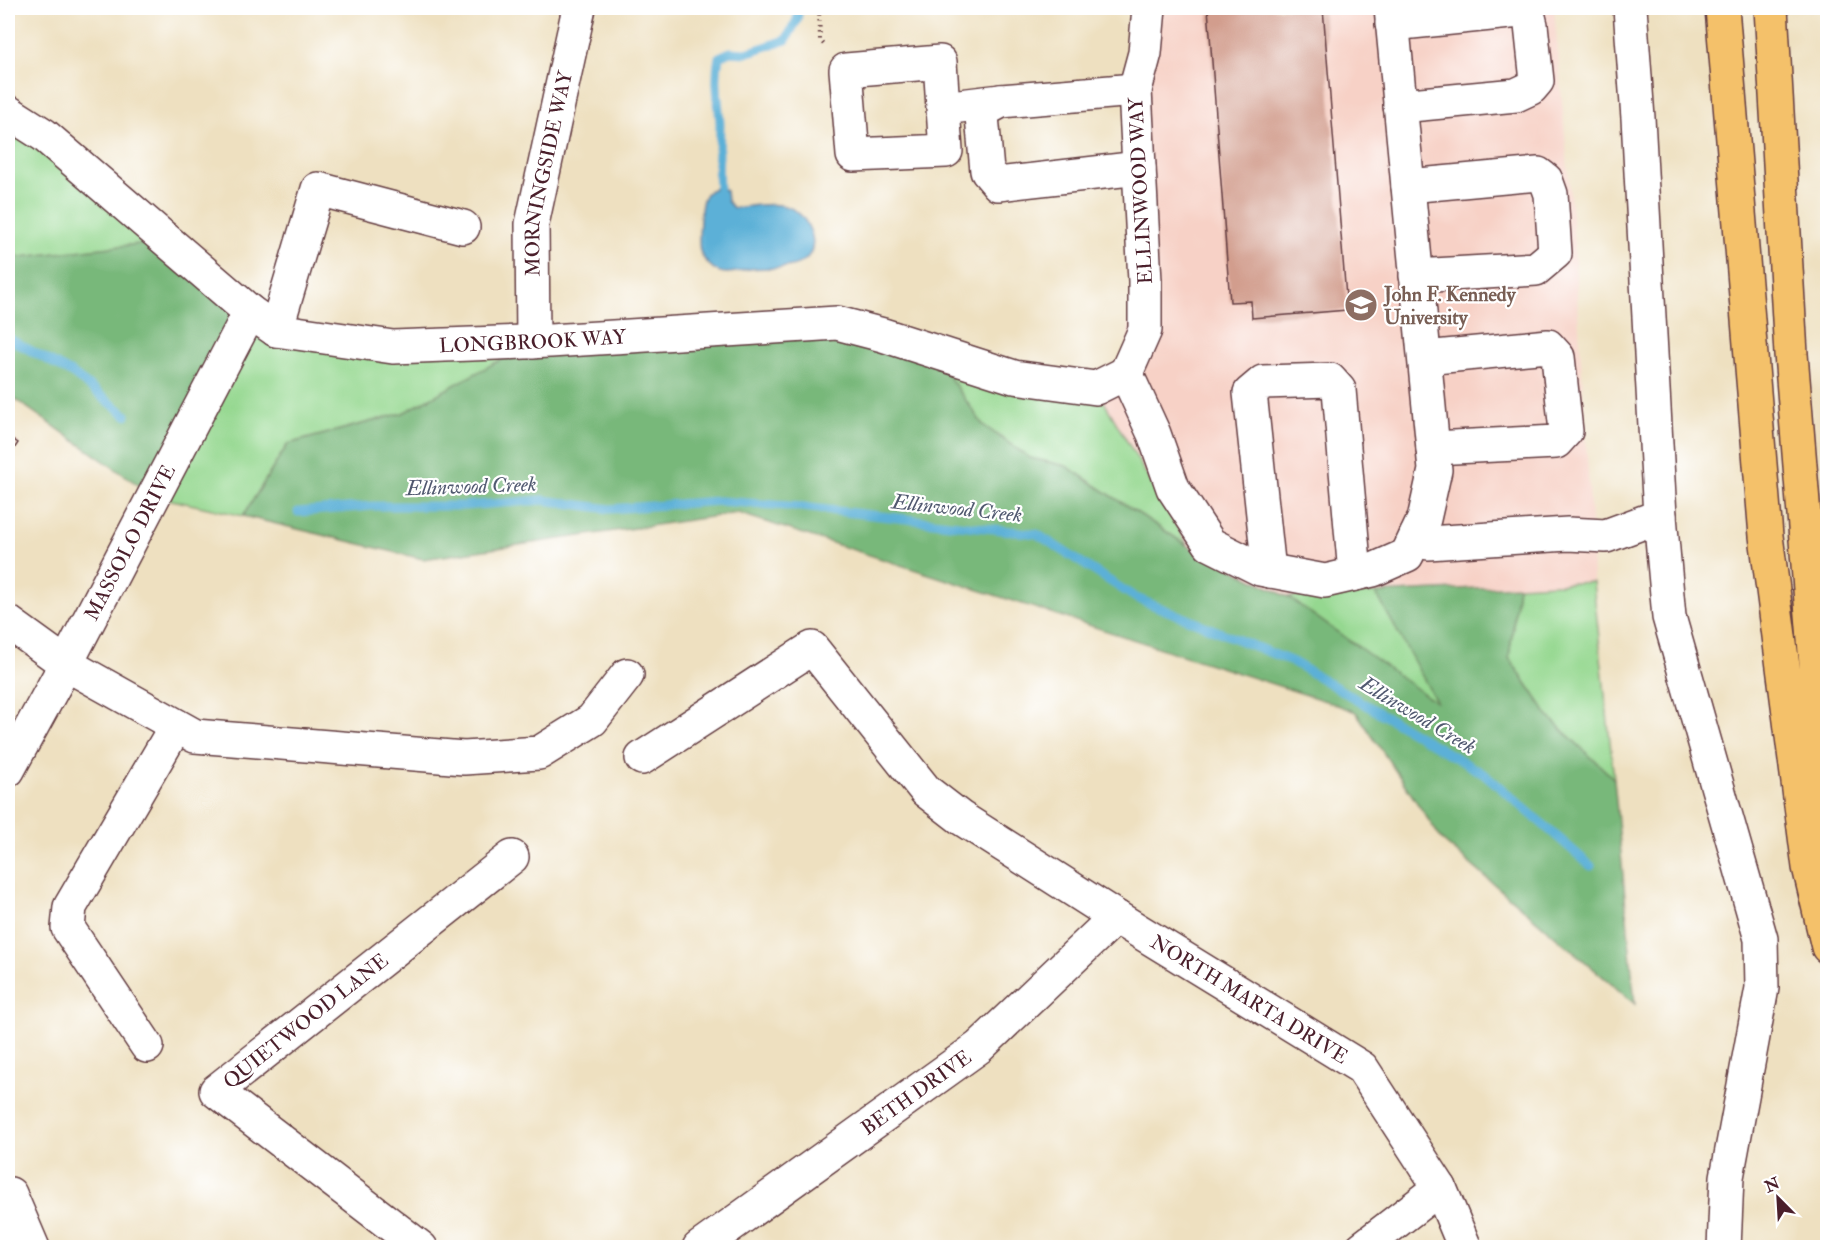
<svg xmlns="http://www.w3.org/2000/svg" width="1835" height="1255" font-family="'IM FELL Double Pica',serif">
<style>
.built{fill:#f7d1c6}
.green{fill:#95d890;stroke:#707c5e;stroke-width:1.5}
.forest{fill:#78b87a;stroke:#616c52;stroke-width:1.5}
.water{fill:#5bb0d7;stroke:#526881;stroke-width:1.5}
.lines{fill:none;stroke-linecap:round;stroke-linejoin:round}
.stream{stroke:#5bb0d7;stroke-width:9}
.building{fill:#d29d8d}
.minor-casing{stroke:#633c41;stroke-width:36}
.highway-casing{stroke:#633c41;stroke-width:36}
.path{stroke:#633c41;stroke-width:4;stroke-dasharray:1.5 4.5;stroke-linecap:butt}
.minor{stroke:#fff;stroke-width:33}
.highway{stroke:#f4c16a;stroke-width:33}
.labels{text-anchor:middle;stroke-width:4.5;stroke-linejoin:round;paint-order:stroke}
.street-label{font-size:20px;fill:#4a1f2b;stroke:#fff}
.education-label{font-size:20px;font-weight:bold;fill:#785e54;stroke:#fff;text-anchor:start}
.water-label{font-size:21px;font-style:italic;fill:#515970;stroke:#fff}
</style>
<rect width="100%" height="100%" fill="#fff"/>
<filter id="ink" filterUnits="userSpaceOnUse"><feTurbulence type="fractalNoise" baseFrequency=".0167" numOctaves="2"/><feDisplacementMap in="SourceGraphic" scale="12" xChannelSelector="R" yChannelSelector="G"/><feConvolveMatrix kernelMatrix="1 2 1 2 8 2 1 2 1" color-interpolation-filters="sRGB"/></filter>
<filter id="wash" filterUnits="userSpaceOnUse"><feTurbulence type="fractalNoise" baseFrequency=".008" numOctaves="4" result="noise"/><feDisplacementMap in="SourceGraphic" scale="24" xChannelSelector="R" yChannelSelector="G"/><feGaussianBlur stdDeviation="1.35" result="paint"/><feColorMatrix in="noise" values="0 0 0 0 0 0 0 0 0 0 0 0 0 0 0 0 0 1.4 0 .05"/><feComposite in="paint" operator="in"/></filter>
<g filter="url(#wash)">
<rect width="100%" height="100%" fill="#eee0c0"/>
<path class="built" d="M1149,8h405l18,207 20,320 1,47 -305,15 -100,-51 -92,-158 30,-15z"/>
<path class="green" d="M8,112l159,129 -146,16 -13,-3z
M250,312l26,18 274,11 -147,72 -115,31 -45,72 -89,-20z
M931,351l165,37 92,158 -122,-80 -36,-8 -47,-33z
M1593,582l21,197 -65,-62 -40,-59 9,-72z
M1376,593l63,112 -151,-108z"/>
<path class="forest" d="M167,241l83,71 -96,184 -146,-102v-140l13,3z
M837,323l94,28 52,74 47,33 36,8 122,80 100,51 149,106 -61,-110 142,-7 -9,72 40,59 65,62 21,225 -193,-164 -86,-128 -24,-9 -594,-190 -315,46 -180,-43 45,-72 115,-31 130,-71z"/>
<path class="water" d="M719,187l7,4 1,10 6,7c28,-3 62,-13 76,20 4,8 5,18 1,26 -10,18 -44,13 -60,15 -13,2 -24,8 -36,0 -5,-4 -12,-11 -14,-18 -2,-9 0,-46 4,-54 3,-6 9,-9 15,-10z"/>
<g class="lines">
<path class="stream" d="M719,187c-2,-21 1,-42 1,-63 -1,-22 -6,-44 -1,-67l11,-5 16,1 40,-13 11,-20 2,-12
M8,338l65,36 53,41
M298,512l74,-6h91l80,-6 67,9 109,-8 83,6 235,27 99,64 157,64 194,114 104,90"/>
</g>
<g id="blocks">
<path class="building" d="M1208,8h115l24,302 -95,8 -1,-17 -21,1z
M8,436l10,7 -10,15z"/>
</g>
</g>
<g filter="url(#ink)">
<use href="#blocks" fill-opacity="0" stroke="#633c41" stroke-width="1.5"/>
<g class="lines">
<defs>
<g id="minor">
<path d="M1392,24l128,-13 9,6 2,8 6,56 -6,7 -15,7 -116,11"/>
<path d="M1135,90l-134,11 -15,8 -4,7 5,55 11,13 141,-16"/>
<path d="M943,108l3,43 -93,4 -7,-85 94,-8 3,46 58,-7"/>
<path id="s1" d="M8,112l36,23 206,177 26,18 117,17 157,-6 287,-18 46,12 131,42 82,11 30,-15"/>
<path d="M1408,186l130,-12 8,6 5,14 4,59 -19,16 -120,7"/>
<path d="M276,330l42,-141 145,38"/>
<path id="s2" d="M533,342l-1,-118 47,-216"/>
<path d="M1425,358l123,-12 10,11 8,74 -10,11 -123,6"/>
<path d="M1126,373l28,61 19,54 37,56 50,25 65,12 48,-11 34,-15 17,-36 11,-49 -44,-462"/>
<path d="M1126,373l19,-43v-49l-10,-191 10,-37 4,-45"/>
<path d="M1660,516l9,101 92,322 1,49 -35,189 -3,71"/>
<path d="M1416,536l12,7 140,-9 38,2 54,-20 -22,-398 -8,-110"/>
<path d="M1269,571l-19,-178 13,-11 67,-2 9,10 16,184"/>
<path d="M8,622l58,42 129,72 269,22 75,-5 53,-33 35,-45"/>
<path id="s3" d="M642,758l170,-110 114,143 35,27 155,99 246,151 78,120 25,60"/>
<path id="s4" d="M8,770l58,-106 184,-352"/>
<path d="M147,1046l-79,-118 2,-21 106,-181"/>
<path d="M10,1194l23,54"/>
<path id="s5" d="M421,1248l-205,-157 296,-234"/>
<path id="s6" d="M699,1248l280,-201 137,-130"/>
<path d="M1362,1248l78,-60"/>
</g>
<path id="highway" d="M1722,8l44,528 43,331 19,80
M1771,8l20,346 37,458"/>
</defs>
<use href="#minor" class="minor-casing"/>
<use href="#highway" class="highway-casing"/>
<path class="path" d="M819,8l1,32 6,7"/>
<use href="#minor" class="minor"/>
<use href="#highway" class="highway"/>
</g>
</g>
<defs>
<symbol id="university-disc" viewBox="-11 -11 22 22"><circle r="9.5" fill="#8d6e63" stroke="#fff"/><path d="M0-5L7-2L0 1L-7-2ZM-4 1L0 2.5L4 1V4Q0 6-4 4Z" fill="#fff"/></symbol>
</defs>
<g fill-rule="evenodd">
<use href="#university-disc" x="1342" y="286" width="38" height="38"/>
</g>
<g class="labels">
<g class="street-label">
<text dy="7" stroke="none"><textPath href="#s2" startOffset="170">MORNINGSIDE WAY</textPath></text>
<text transform="translate(1140 191) rotate(-93)" y="7">ELLINWOOD WAY</text>
<text dy="7" stroke="none"><textPath href="#s1" startOffset="604">LONGBROOK WAY</textPath></text>
<text dy="7" stroke="none"><textPath href="#s4" startOffset="258">MASSOLO DRIVE</textPath></text>
<text dy="7" stroke="none"><textPath href="#s3" startOffset="770">NORTH MARTA DRIVE</textPath></text>
<text dy="7" stroke="none"><textPath href="#s5" startOffset="372">QUIETWOOD LANE</textPath></text>
<text dy="7" stroke="none"><textPath href="#s6" startOffset="267">BETH DRIVE</textPath></text>
</g>
<g class="education-label">
<text x="1384" y="301">John F. Kennedy<tspan x="1384" dy="23">University</tspan></text>
</g>
<g class="water-label">
<text transform="translate(471 486) rotate(-2)" y="7">Ellinwood Creek</text>
<text transform="translate(957 508) rotate(6)" y="7">Ellinwood Creek</text>
<text transform="translate(1418 715) rotate(31)" y="7">Ellinwood Creek</text>
</g>
</g>
<rect width="1835" height="1255" fill="none" stroke="#fff" stroke-width="30"/>
<g transform="translate(1778 1198) rotate(336)" stroke="#ffffff" stroke-width="4.5" paint-order="stroke">
<path d="M0-4.5L10 22L0 15L-10 22Z" fill="#4a1f2b"/>
<text y="-9" font-size="16" font-weight="bold" text-anchor="middle" fill="#4a1f2b">N</text>
</g>
</svg>
